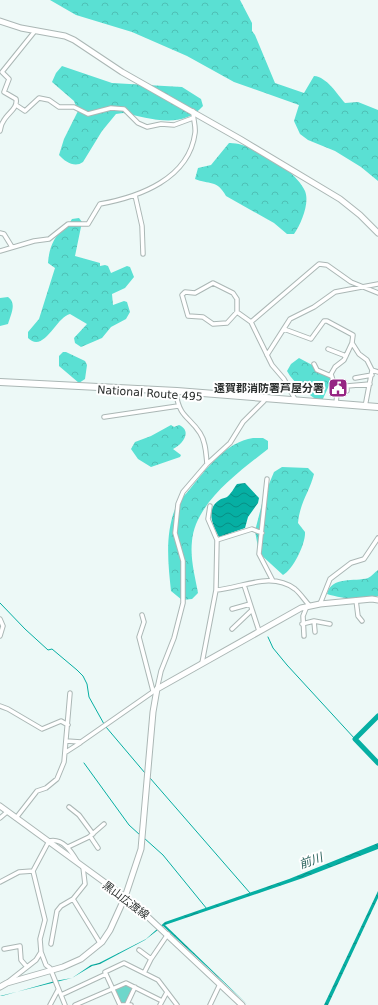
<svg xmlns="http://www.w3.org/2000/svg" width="378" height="1005" font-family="'DejaVu Sans','Noto Sans JP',sans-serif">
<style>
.forest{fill:url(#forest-crowns)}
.green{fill:#6ed7cb}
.water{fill:url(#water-waves)}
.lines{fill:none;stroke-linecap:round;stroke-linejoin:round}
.stream{stroke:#06afa3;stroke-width:1}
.river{stroke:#06afa3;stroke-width:5}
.street-casing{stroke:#abb7b5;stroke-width:5.5}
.secondary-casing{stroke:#abb7b5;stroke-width:7}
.highway-casing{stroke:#abb7b5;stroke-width:8}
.street{stroke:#fff;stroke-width:3.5}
.secondary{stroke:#fff;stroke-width:5}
.highway{stroke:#fff;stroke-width:6}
.labels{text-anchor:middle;stroke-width:4;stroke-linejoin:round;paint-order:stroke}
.poi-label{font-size:11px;font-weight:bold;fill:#2a2e2d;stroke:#fff;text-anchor:end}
.street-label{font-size:11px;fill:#2a2e2d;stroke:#fff}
.water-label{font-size:12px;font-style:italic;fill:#28605a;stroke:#fff}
</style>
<defs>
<pattern id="forest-crowns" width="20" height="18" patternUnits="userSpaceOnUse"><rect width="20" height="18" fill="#5ae0d3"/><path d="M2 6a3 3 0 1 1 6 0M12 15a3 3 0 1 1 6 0" fill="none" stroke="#4ec0b5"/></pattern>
<pattern id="water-waves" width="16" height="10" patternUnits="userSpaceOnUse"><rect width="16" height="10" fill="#06afa3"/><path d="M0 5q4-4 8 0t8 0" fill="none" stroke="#078f85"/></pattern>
</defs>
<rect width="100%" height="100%" fill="#edf9f7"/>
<path class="forest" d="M50,0h190l12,23v8l3,4 20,48 29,10 10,-17c13,1 23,18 31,27l13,-1 20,8v71l-17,-14 -26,-16 -27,-11 -8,-6 -6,-13 5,-16 -65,-23 -47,-26 -55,-24 -56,-17z
M62,66l50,17 70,4 19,12 2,7c-21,24 -54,12 -80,7l-7,1 -14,17 -19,31c-8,6 -18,0 -24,-7l5,-16 14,-28 -4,-10 -22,-19 4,-9z
M229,143c22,-1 67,27 76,48 5,12 -4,33 -11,43h-7l-13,-11 -48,-27c-9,-17 -17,-11 -31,-17l3,-11 13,-3z
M79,218l3,4 -7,34 25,7v3l5,-1 3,1 3,7 16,-7 3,1 4,10 -9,11 -13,6 1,11 11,-4 3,1 3,10 -4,7 -15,8 -9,11 -21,9 -6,-4 -1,-5 13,-14 -17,-10c-14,3 -26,40 -42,24v-6l11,-13 16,-51 -7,-5c1,-15 6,-27 17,-36l1,1 6,-9z
M8,297c9,6 3,17 0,27l-8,2v-28z
M63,352h3l19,9 2,4 -2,14 -6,4 -20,-17v-10z
M299,358l32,17v6l-9,20 -3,1c-11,-9 -25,-18 -32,-31l4,-7z
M171,425l3,2 5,-2c14,6 3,20 -6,24l8,6 -1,2 -29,10 -13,-8 -7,-10 4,-7 16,-6z
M253,438h10l5,3v8c-28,22 -73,54 -76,92 -2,18 3,35 6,52l-6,6 -10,1 -11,-9c-3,-28 -6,-56 4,-82 3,-7 10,-14 15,-20 16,-20 36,-47 63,-51z
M282,467l26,1 6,6c-5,19 -14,28 -16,49l7,9c1,11 -12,38 -22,43l-24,-22 -4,-22 9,-35 10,-24z
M378,570v26c-12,6 -39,2 -51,-2 4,-18 28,-12 41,-16 4,-2 7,-6 10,-8z"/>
<path class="green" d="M127,985l7,3 -8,15 -6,1 -6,-14z"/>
<path class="water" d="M245,483l14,15 -1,5 -10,14 -3,11 -26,9c-7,-13 -14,-29 2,-38 2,-1 5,-1 6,-2 4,-3 7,-9 10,-13z
M378,843v6l-75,29 -138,47 83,80 -85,-79 -18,14 -45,24 -8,2 -20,12 -17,3 -53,15h-2l72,-18 19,-13 8,-2 47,-24 19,-17 124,-43z
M378,891v7l-50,107h-4z"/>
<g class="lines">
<path class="stream" d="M0,603l25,26 23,21 4,-1 25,21 6,6 4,8 2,13 15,27
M268,637l5,11 14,17 68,74
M106,727l39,46
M84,763l45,62 11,10
M150,778l100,115
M144,838l19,17 44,54"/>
<path class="river" d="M378,716l-23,23 23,24"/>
<defs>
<path id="street" d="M16,105l9,6 14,-13 10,2 10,7h15l14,7 23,-6 13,1 14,14 9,4 14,-3 13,1 19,-7
M0,131c1,-3 1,-7 3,-9 4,-9 15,-13 13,-23l-12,-7 5,-13 -7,-7 33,-41
M135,195l7,31 1,28
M0,233l4,1 8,13
M0,251l34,-10 15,-2 19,-15h20l12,-20c39,-7 89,-25 95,-71 1,-7 -2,-14 -2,-22
M237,312l-10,11 -14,1 -10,-7 -15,-1 -6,-21 3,-3 10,1 18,-10 20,10 4,6v13l14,10 21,43 12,14 12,22
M251,322l68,-58 8,1 24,17 27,11
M284,329l27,10 13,-18h3l26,14 -1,8 7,11 8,6 5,10 -7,37
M328,349l18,7
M267,355l23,-36 24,-12 21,-15 43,-8
M314,364l3,6 14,6
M372,370l6,2
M355,378l17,-3
M337,393l10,-2v-5l23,-2
M176,394c4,24 13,22 24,39 6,9 6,21 7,31
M336,404l1,-11 -6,-19 4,-7 9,-7 8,-17
M104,417l74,-11
M267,479l-8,75 14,27
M217,540l35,-11 10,4
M244,585l15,46
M216,590c26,-2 55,-19 79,-1 6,5 10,12 15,17
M356,600l2,16 4,5
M320,604l10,-25 21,-16 13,-4 14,-21
M232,609l18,-5
M142,615l2,7 -5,15 14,54
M0,619l3,7 -3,10
M314,621l1,11
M302,624l12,-3 16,3
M232,629l20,-19
M304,636l-1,-20 4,-10
M202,663l14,-73 1,-50 -9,-21 2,-13
M0,706l8,3 34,20 19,-8 7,4
M66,741l15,1 76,-53 4,-18 13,-33 9,-35v-42l-8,-28 3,-29 5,-12 24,-28 23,-21 13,-21 21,-21
M66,752l14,-9
M69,807l10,8 14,19
M0,818l7,-6
M16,818l21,-27 9,-3 11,-9 7,-17 6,-69
M90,836l8,12
M68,847l21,-10 15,-13
M83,867l2,17 -12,15 27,44
M0,882l19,-10 14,-1
M51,944l6,-33 4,-5 12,-7
M4,949l16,-3 1,14 6,7
M139,950l12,9
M41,952l5,13 4,3 15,37
M144,973l7,-14 17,-25
M8,982l28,-22 5,-8 -1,-13 5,-19 -12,-49 16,-30c14,-3 22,10 28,20
M61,995l45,-21
M127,1004l8,-17
M50,1005l8,-15
M75,1005l51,-22 36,18
M120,1005l-15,-33 19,-9 34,17 19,25
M121,1005h10
M160,1005l7,-13
M210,1005l10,-21"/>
<path id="secondary" d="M0,21l21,7 44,8 9,4 48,32 118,67 100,60 20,16 18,18
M0,806l133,97 109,102
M0,987l7,-4 56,-16 18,-8 21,-17 8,-12 15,-33 16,-48 12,-137 4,-23 144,-81 19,-4 52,-5 6,1"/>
<path id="highway" d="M0,382l177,9 201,16"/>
</defs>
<use href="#street" class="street-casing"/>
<use href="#secondary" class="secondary-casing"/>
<use href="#highway" class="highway-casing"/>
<use href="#street" class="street"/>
<use href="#secondary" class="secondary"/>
<use href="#highway" class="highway"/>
</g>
<defs>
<symbol id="civic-square" viewBox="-11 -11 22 22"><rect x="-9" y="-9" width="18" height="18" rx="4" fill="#962483" stroke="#fff"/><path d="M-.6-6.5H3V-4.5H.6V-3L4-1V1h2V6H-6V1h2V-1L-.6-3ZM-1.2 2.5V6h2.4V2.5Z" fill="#fff"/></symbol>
</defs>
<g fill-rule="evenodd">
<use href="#civic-square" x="327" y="377" width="22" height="22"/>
</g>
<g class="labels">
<g class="poi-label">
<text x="324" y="392">遠賀郡消防署芦屋分署</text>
</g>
<g class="street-label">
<text transform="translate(150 393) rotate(4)" y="4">National Route 495</text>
<text transform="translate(126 900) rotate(37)" y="4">黒山広渡線</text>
</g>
<g class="water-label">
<text transform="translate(311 861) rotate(-20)" y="4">前川</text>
</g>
</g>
</svg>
